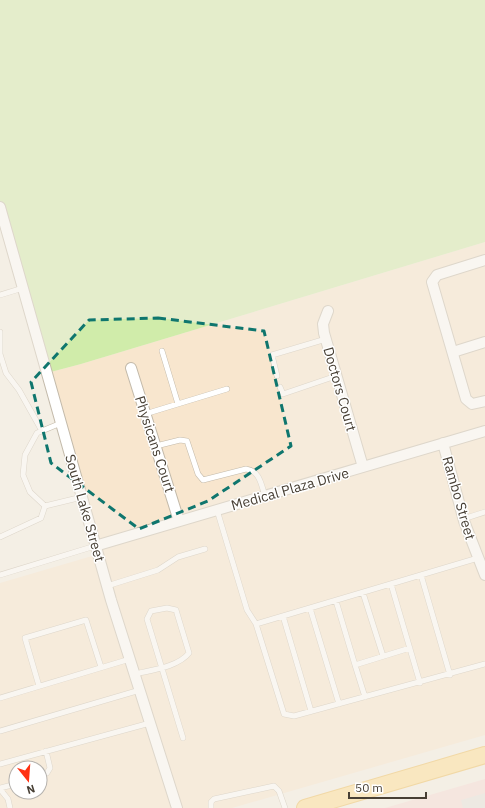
<svg xmlns="http://www.w3.org/2000/svg" width="485" height="808" font-family="'IBM Plex Sans',sans-serif">
<style>
.commercial{fill:#f8e6ce;fill-rule:evenodd}
.medical{fill:#f6dbd7}
.green{fill:#d0ecaa}
.parking{fill:#e5e2de}
.lines{fill:none;stroke-linecap:round;stroke-linejoin:round}
.service-casing{stroke:#c3baaa;stroke-width:6}
.minor-casing{stroke:#c3baaa;stroke-width:12}
.primary-casing{stroke:#eebe59;stroke-width:18}
.service{stroke:#fff;stroke-width:5}
.minor{stroke:#fff;stroke-width:10}
.primary{stroke:#ffde93;stroke-width:16}
.marked{fill:none;stroke:#0f766e;stroke-width:3;stroke-dasharray:8 5;stroke-linejoin:round}
.labels{text-anchor:middle;stroke-width:3;stroke-linejoin:round;paint-order:stroke}
.street-label{font-size:14px;fill:#473f34;stroke:#fff}
</style>
<rect width="100%" height="100%" fill="#f4efe5"/>
<path class="commercial" d="M485,242v493l-253,73h-232v-225l99,-29 -52,-181 34,-9zM16,768h24v24h-24z"/>
<path class="medical" d="M485,779v29h-100z"/>
<path class="green" d="M0,0h485v242l-404,122 -34,9 -47,-166z"/>
<path class="parking" d="M485,793v15h-22l-2,-8z"/>
<g class="lines">
<defs>
<path id="service" d="M0,295l23,-7
M0,332v22l6,19 13,17 23,41
M162,351l16,53
M277,376l-5,-21 54,-16
M280,387l3,7 53,-18
M145,414l82,-25
M61,423l-24,10 -12,22 -2,20 7,17 15,14 37,-9
M156,446l24,-6 7,1 11,33 5,6 43,-11c14,2 15,15 19,27
M217,510l30,100 9,14 28,90 10,2 191,-52
M463,519l22,-7
M0,537l41,-19 4,-12
M0,575l95,-29
M421,575l29,100
M391,584l29,99
M107,586l51,-16 20,-13 27,-8
M363,593l20,63
M336,601l19,64
M310,608l29,96
M283,616l28,95
M256,624l222,-66
M135,674c17,-4 43,-7 54,-21l-13,-43 -9,-2 -16,3 -4,8 36,119
M39,686l-14,-48 61,-18 15,47
M365,697l-10,-32 55,-17
M0,698l130,-39
M0,731l140,-41
M0,764l150,-41
M40,776l7,-3 3,-5 -4,-17
M0,788l16,-4
M0,789l8,10 2,9
M211,808v-6l3,-3 60,-13 5,5 6,17"/>
<path id="minor" d="M0,207l111,393 66,208
M485,260l-48,15 -5,7 34,117 6,5 13,-3
M328,311l-5,13 1,9 39,134
M453,352l32,-10
M131,368l48,153
M443,443l21,78 21,54
M95,546l390,-115"/>
<path id="primary" d="M305,808l180,-53"/>
</defs>
<use href="#service" class="service-casing"/>
<use href="#minor" class="minor-casing"/>
<use href="#primary" class="primary-casing"/>
<use href="#service" class="service"/>
<use href="#minor" class="minor"/>
<use href="#primary" class="primary"/>
</g>
<path d="M0 0H485V808H0ZM158,318l106,13 27,115 -83,55 -69,28 -88,-66 -20,-81 58,-62z" fill="#f4efe5" fill-opacity=".55" fill-rule="evenodd"/>
<path class="marked" d="M158,318l106,13 27,115 -83,55 -69,28 -88,-66 -20,-81 58,-62z"/>
<g class="labels">
<g class="street-label">
<text transform="translate(340 389) rotate(74)" y="5">Doctors Court</text>
<text transform="translate(155 444) rotate(72)" y="5">Physicans Court</text>
<text transform="translate(290 489) rotate(-16)" y="5">Medical Plaza Drive</text>
<text transform="translate(459 498) rotate(74)" y="5">Rambo Street</text>
<text transform="translate(85 508) rotate(74)" y="5">South Lake Street</text>
</g>
</g>
<g transform="translate(28 780) rotate(163)"><circle r="19" fill="#ffffff" stroke="#b5b2ae"/>
<path d="M0-3L7 15L0 10L-7 15Z" fill="#ff3011"/>
<text y="-6" font-size="11" font-weight="bold" text-anchor="middle" fill="#473f34">N</text>
</g>
<path d="M349 792v6h77v-6" fill="none" stroke="#473f34" stroke-width="2"/>
<text x="355" y="792" font-size="12" fill="#473f34" stroke="#ffffff" stroke-width="3" paint-order="stroke">50 m</text>
</svg>
